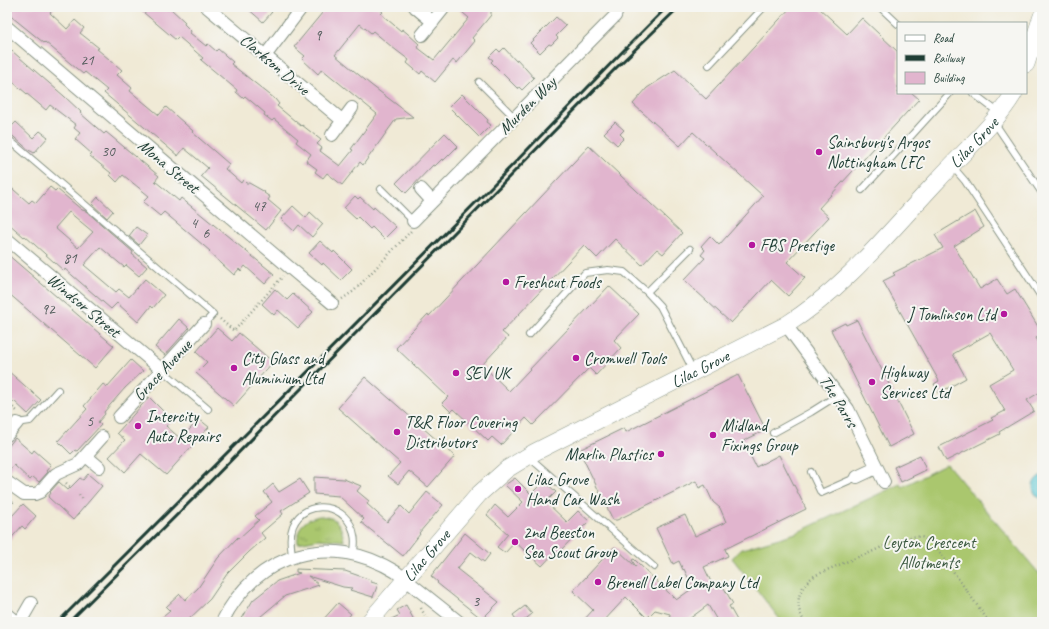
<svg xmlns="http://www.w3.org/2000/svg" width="1049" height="629" font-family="Caveat,sans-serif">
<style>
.grass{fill:url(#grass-tufts);stroke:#648251}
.garden{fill:#aac76e;stroke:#648251}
.water{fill:#5bc7d3;stroke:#3d8284}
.building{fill:#e1b5ce;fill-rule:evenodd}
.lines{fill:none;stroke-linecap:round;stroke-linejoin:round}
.lane-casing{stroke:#889485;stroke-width:8}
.street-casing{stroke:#889485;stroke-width:14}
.secondary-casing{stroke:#889485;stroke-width:18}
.path{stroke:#889485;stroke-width:2.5;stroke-dasharray:1 3;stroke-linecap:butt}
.lane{stroke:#fff;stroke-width:6}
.street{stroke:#fff;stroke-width:12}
.secondary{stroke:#fff;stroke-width:17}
.rail{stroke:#1f3d34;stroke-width:3}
.poi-dot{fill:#b5179e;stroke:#f6f6f2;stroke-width:1.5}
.labels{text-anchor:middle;stroke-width:4;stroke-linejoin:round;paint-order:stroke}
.number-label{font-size:15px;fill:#505b5a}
.street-label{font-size:17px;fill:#1f3d34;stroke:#f6f6f2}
.poi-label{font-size:17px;fill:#1f3d34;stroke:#f6f6f2;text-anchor:start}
.park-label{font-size:17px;fill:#3b5940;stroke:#f6f6f2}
</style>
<defs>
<pattern id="grass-tufts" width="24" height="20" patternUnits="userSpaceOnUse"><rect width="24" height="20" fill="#aac76e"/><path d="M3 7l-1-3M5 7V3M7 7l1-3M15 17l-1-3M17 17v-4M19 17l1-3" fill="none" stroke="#8aa35b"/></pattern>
</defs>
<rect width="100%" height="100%" fill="#f6f6f2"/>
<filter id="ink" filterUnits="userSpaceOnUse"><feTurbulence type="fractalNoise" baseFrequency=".025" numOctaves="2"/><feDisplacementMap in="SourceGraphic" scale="8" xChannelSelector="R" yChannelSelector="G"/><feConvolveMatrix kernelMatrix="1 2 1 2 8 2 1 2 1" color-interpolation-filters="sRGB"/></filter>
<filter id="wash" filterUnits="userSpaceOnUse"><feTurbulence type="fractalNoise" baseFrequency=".012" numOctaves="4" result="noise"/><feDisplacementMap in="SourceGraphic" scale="16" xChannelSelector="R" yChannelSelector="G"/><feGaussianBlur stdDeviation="0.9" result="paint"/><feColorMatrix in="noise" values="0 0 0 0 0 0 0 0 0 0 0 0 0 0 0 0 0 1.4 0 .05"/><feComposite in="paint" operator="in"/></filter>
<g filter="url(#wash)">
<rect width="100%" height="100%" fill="#f0ead6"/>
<path class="grass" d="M319,516c18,1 22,7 25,25l-25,-2 -21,4c-1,-16 5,-23 21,-27z"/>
<path class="garden" d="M947,464l95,113v45h-260l-50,-64 10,-9 54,-16 104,-49 2,3z"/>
<path class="water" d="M1042,475v24c-12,-5 -12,-19 0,-24z"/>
<g id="blocks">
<path class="building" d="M7,7h48l-5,6 17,16 8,-9 9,8 -4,5 19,15 -2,1 25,21 -5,5 15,13 -2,3 29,24 7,-8 27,24 -1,1 37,32 -4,5 16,14 2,-3 3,3h3l16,9 -1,1 6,4 -2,3 13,11 -15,19 -65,-54 7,-8 -24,-20 -6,8 -74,-63 3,-3 -22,-18 -2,2 -38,-32 -1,1 -37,-30z
M137,7h27l4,3 2,-2 15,14 -1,2 7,7 -1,2 16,13 2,-2 8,7 2,-2 15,13 -2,2 44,35 4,5 -2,2 24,20 1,-1 19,15 -4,4 5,4 -2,3 20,15 13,-16 -2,-1 26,-35 -55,-45 -4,5 -16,-15 3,-3 -11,-9 33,-40h50l6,5 -2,2 20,17 1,-2 5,4 12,11 -2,3 17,13 35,-42 -13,-11h35v8l-19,23 3,3 -18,22 -4,-3 -18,22 -13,-11 -2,3 -13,-11 2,-3 -17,-13 -19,-16 -2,2 -11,-9 -25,31 36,30 42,32 -17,2 -33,46 -3,-3 -18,23 -15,-12 -4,5 -8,-6 2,-3 -11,-8 5,-7 -15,-12 2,-3 -24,-20 -2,2 -8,-6 1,-2 -20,-17 -2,2 -7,-6 1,-2 -36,-30 2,-2 -24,-21 -3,3z
M246,7h20l6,5 -9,10z
M791,7h27l29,27 15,-16 36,34v41h14l7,6 -100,109 10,9 -42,45 18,16 -17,18 -17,-16 -40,43 -47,-43 21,-22 -4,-3 4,-5 -4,-4 9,-10 9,9 44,-49 -70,-64 -13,14 -47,-42 14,-16 28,-18 31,29z
M556,17l10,9 -10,10 2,2 -7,7 -2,-1 -9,9 -10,-10z
M504,48l12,13 1,-2 17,19 -12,12 -3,-3 -1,2 -27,-27 2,-2 -4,-3 8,-8 3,3z
M12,51l52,45 17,16 -1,1 24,21 2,-2 53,44 -4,5 24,20 2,-3 93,76 -9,10 -20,-18 -4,5 -2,-2 -5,6 -25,-23 1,-1 -46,-39 -4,4 -17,-14 6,-6 -26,-21 -6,7 -7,-7 1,-2 -21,-17 2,-2 -17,-15 5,-6 -6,-5 2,-3 -26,-20 -4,5 -39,-33v-20z
M462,94l26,26 -1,2 4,3 -12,12 -30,-30z
M16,122l17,16 7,-7 8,6 -14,16 -3,-2h-1l-23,-20z
M615,122l9,8 -4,4 4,4 -7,7 -13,-12z
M445,133l13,13 -15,15 -1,-2 -7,7 -2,-1 -27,28 -10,-10z
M589,146l93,87 -19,21 -6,-5 -15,16 -27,-26 -18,19 -13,-13 -82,87 6,5 -26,28 27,26 100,-105 30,28 -25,26 7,8 -25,27 -7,-7 -56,57 -7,-7 -25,27 -9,-8 -4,4 -34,-32 -3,3 -9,-9 6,-6 -52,-49 32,-34 1,2z
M7,184l22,19 3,-3 4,3 14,-16 5,4 2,-2 25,21 4,1 47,41 -1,2 15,13 -8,9 -13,-11 -2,2 -24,-20 -16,18 32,27 3,-3 10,8 16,-18 19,16 -11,13 -2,-2 -13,16 -21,-19 -6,6 -46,-40 -1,2 -39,-35 -1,1 -17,-15zM69,212l24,20 -15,16 -23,-20z
M355,196l3,3 2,-2 13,12 1,-2 22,20 -12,12 -12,-12 -2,2 -12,-12 -2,2 -12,-11z
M98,197l15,14 -6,7 -15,-14z
M293,206l13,12 4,-6 13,12 -11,13 -13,-12 -5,6 -13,-12z
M975,211l9,16 -30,19 26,43 17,-10 10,15 8,-5 27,44 -6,5 6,10v43l-15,9 7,11 -35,21 1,2 -54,27 -7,-14 54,-27 -2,-2 14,-7 -16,-27 24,-14 -23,-37 -37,21 13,24 -27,15 -5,-9 5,-3 -56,-100 12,-6 -2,-2 50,-25 -8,-13z
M136,227l11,8 -8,10 -10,-9z
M320,241l13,12 1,-2 18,18 -11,11 -18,-17 -1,2 -13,-12z
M7,254l107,92 -19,22 -88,-76z
M275,289l12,11 6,-6 20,18 -15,16 -20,-18 -4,5 -12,-11z
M179,319l10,9 -24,27 -10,-8z
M857,320l57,114 -25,13 -58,-117 14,-7 1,2z
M217,328l15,13 7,-8 34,29 -39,44 -38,-33 11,-11 -11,-10z
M131,360l12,11 -18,17 -21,24 1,2 -7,8 3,3 -24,26 -2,-1 -4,4 -13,-13 29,-32 -3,-3 19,-22 4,3z
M7,370l34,30 -13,14 -14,-13 -7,7z
M738,375l28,55 -23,11 13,26 23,-12 27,54 -81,40 3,7 -24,11 8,17 12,4 9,16 -4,2 9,16h-20l-10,-17 -23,17h-16l1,-8 -15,-4 -8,8 -21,-21 -23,25h-21l11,-12 -20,-19 40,-43 2,-1 21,20 -4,-7 2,-1 42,41 17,-12 -9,-19 -1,1 -4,-9 -6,3 -17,-36 29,-13 10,21 31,-14 -6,-14 -7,-6 -8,-17 -6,3 -3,-7 -79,39h-4l-34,-70 45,-22 2,4z
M365,377l90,79 -27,31 -19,-16 -11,13 -10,-8 12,-13 -62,-55z
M149,397l23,23 -6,6 15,13 18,-20 10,8 -43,48 -25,-21 -16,18 -16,-15 16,-17 -8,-7z
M15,438l17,15 2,-3 17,15 -5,6 2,1 -9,10 -6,-5 -3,3 -16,-15 -7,8v-25z
M920,455l6,15 -25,12 -7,-15z
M88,474l14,12 -29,34 -25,-23 3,-4 -1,-1 9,-10 9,8 12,-12 3,2z
M314,477l30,2 17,7 -4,5 12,10 -2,3 20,18 14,-16 8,8 18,-22 16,13 -24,28 1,1 -17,22 -42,-34 3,-3 -25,-23 -25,-2z
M515,478l16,16 13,-13 12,11 -10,10 21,20 11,-11 11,10 -31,32 -2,-2 -14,15 -27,-24 -10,11 -8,-6 11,-13 -21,-19 8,-10 13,12 15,-15 -18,-17z
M300,479l9,14 -28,18 2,3 -22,19 4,5 -16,14 -22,22 -17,25 -24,23h-29l13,-11 -4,-4 14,-13 5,6 13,-12 20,-30 20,-21 1,1 20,-18 -4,-4 17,-14 -8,-10 9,-8 6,8z
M23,504l13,12 -11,13 -3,-3 -15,17v-31l5,4z
M465,533l25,21 -6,8 -13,-10 -14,17 42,33 -17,17 -45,-36 1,-1 -7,-6z
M296,569l49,2 26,9v2l7,2 -5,13 -23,-7 2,-2 -9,-1 -35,-11 11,9 -34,11 -31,26h-14l13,-22 24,-19 23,-8 -4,-1z
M338,603l13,11 -7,8h-23z
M406,605l9,17h-30l15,-7 -3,-5z
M525,606l7,8 -10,8h-4l-5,-7z"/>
</g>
</g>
<g filter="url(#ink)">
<use href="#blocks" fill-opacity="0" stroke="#889485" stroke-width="1"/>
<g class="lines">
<defs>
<path id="lane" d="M880,7l18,17
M1032,52l10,4
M709,65l55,-58
M479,82l35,35
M973,93l26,20
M994,122l48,71
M7,138l206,176 -9,10
M952,166l13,15 77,117
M381,189l32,32
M862,190l88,-97
M647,292l43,-43
M529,335l56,-62 23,-3 16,2 23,20 13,14 33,64
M162,370l46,39
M17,423l13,-2 28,-31
M773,433l38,-21 27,-17
M529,457l125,110
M811,472l10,21 36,-16
M292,556c-1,-10 -3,-20 1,-30 13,-30 56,-22 61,9 2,6 0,13 0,18"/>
<path id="street" d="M207,7l136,114
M415,7l18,15
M7,27l283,241 42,35
M422,35l21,-26
M265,56l37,-49
M332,135l20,-27
M421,189l11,12
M413,221l192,-195 10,-10 3,-9
M7,239l155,131
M786,325l62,84 36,73
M119,417l85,-93
M7,435l10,-12
M86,456l13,11
M857,477l19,-9
M7,482l17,12h11l5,-2 16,-18 22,-10 24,-27
M7,614l10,8
M20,622l11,-19
M222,622c34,-69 108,-91 174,-50l63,50"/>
<g id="secondary">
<path d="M1026,64l16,-48"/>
<path id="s1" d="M369,622l110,-128 28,-25 28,-17 251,-127c59,-37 104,-94 152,-145 26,-29 56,-54 76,-87"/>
</g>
</defs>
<use href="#lane" class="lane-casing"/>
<use href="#street" class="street-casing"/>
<use href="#secondary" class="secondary-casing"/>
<path class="path" d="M342,299l12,-8 57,-60
M220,319l14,12 49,-55
M7,402l10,9
M66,483l5,5
M79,495l4,4
M7,508l7,-7
M421,608l7,14
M805,622c-11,-15 -8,-34 8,-45 4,-3 9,-4 14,-7 14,-6 28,-12 42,-17 13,-6 38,-19 52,-16 8,2 12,7 17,13l51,72"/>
<use href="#lane" class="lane"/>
<use href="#street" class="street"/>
<use href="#secondary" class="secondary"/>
<path class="rail" d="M58,622c146,-145 291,-292 436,-438 58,-59 114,-119 173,-177
M69,622l126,-125 421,-429 63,-61"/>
</g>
</g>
<g class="poi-dot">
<circle cx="819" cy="152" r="4"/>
<circle cx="752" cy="245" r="4"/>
<circle cx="506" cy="282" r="4"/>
<circle cx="1004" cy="314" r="4"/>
<circle cx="576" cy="358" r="4"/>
<circle cx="234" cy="368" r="4"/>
<circle cx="456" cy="373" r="4"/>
<circle cx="872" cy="382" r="4"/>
<circle cx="138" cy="426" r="4"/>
<circle cx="397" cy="432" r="4"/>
<circle cx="713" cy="435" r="4"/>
<circle cx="661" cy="454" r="4"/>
<circle cx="518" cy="489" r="4"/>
<circle cx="515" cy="542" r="4"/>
<circle cx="598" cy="582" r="4"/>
</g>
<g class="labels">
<g class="number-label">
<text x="318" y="40">9</text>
<text x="87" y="65">21</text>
<text x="108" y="156">30</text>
<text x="259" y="211">47</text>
<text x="194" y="228">4</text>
<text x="206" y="238">6</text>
<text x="70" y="263">81</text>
<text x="48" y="314">92</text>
<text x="90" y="426">5</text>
<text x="476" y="606">3</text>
</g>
<g class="street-label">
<text transform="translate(275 64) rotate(40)" y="6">Clarkson Drive</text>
<text transform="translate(527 105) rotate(-45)" y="6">Murden Way</text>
<text dy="6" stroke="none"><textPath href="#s1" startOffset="783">Lilac Grove</textPath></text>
<text transform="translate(169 166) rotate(40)" y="6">Mona Street</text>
<text transform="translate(84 305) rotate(40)" y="6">Windsor Street</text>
<text dy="6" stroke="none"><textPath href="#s1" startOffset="424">Lilac Grove</textPath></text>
<text transform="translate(162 370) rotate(-47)" y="6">Grace Avenue</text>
<text transform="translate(839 401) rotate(58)" y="6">The Parrs</text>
<text dy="6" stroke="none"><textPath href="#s1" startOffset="88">Lilac Grove</textPath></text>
</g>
<g class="poi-label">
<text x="827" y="148">Sainsbury's Argos<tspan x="827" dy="20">Nottingham LFC</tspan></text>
<text x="760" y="251">FBS Prestige</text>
<text x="514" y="288">Freshcut Foods</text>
<text x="996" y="320" text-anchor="end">J Tomlinson Ltd</text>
<text x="242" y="364">City Glass and<tspan x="242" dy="20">Aluminium Ltd</tspan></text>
<text x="584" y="364">Cromwell Tools</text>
<text x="880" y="378">Highway<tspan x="880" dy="20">Services Ltd</tspan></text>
<text x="464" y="379">SEV UK</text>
<text x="146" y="422">Intercity<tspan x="146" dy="20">Auto Repairs</tspan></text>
<text x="405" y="428">T&amp;R Floor Covering<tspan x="405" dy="20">Distributors</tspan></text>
<text x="721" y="431">Midland<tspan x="721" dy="20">Fixings Group</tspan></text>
<text x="653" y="460" text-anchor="end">Marlin Plastics</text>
<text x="526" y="485">Lilac Grove<tspan x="526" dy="20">Hand Car Wash</tspan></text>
<text x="523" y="538">2nd Beeston<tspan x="523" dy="20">Sea Scout Group</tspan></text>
<text x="606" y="588">Brenell Label Company Ltd</text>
</g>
<g class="park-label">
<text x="929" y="548">Leyton Crescent<tspan x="929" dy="20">Allotments</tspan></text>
</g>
</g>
<rect width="1049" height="629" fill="none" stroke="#f6f6f2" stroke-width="24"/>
<rect x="897" y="22" width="130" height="72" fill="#f6f6f2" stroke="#a0aca6"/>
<rect x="905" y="35" width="20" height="6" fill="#ffffff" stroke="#a0aca6"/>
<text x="933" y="42" font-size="12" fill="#1f3d34">Road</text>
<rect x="905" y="55" width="20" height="6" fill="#1f3d34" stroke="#a0aca6"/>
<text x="933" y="62" font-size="12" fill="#1f3d34">Railway</text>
<rect x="905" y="72" width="20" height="12" fill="#e1b5ce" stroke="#a0aca6"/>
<text x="933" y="82" font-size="12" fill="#1f3d34">Building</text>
</svg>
